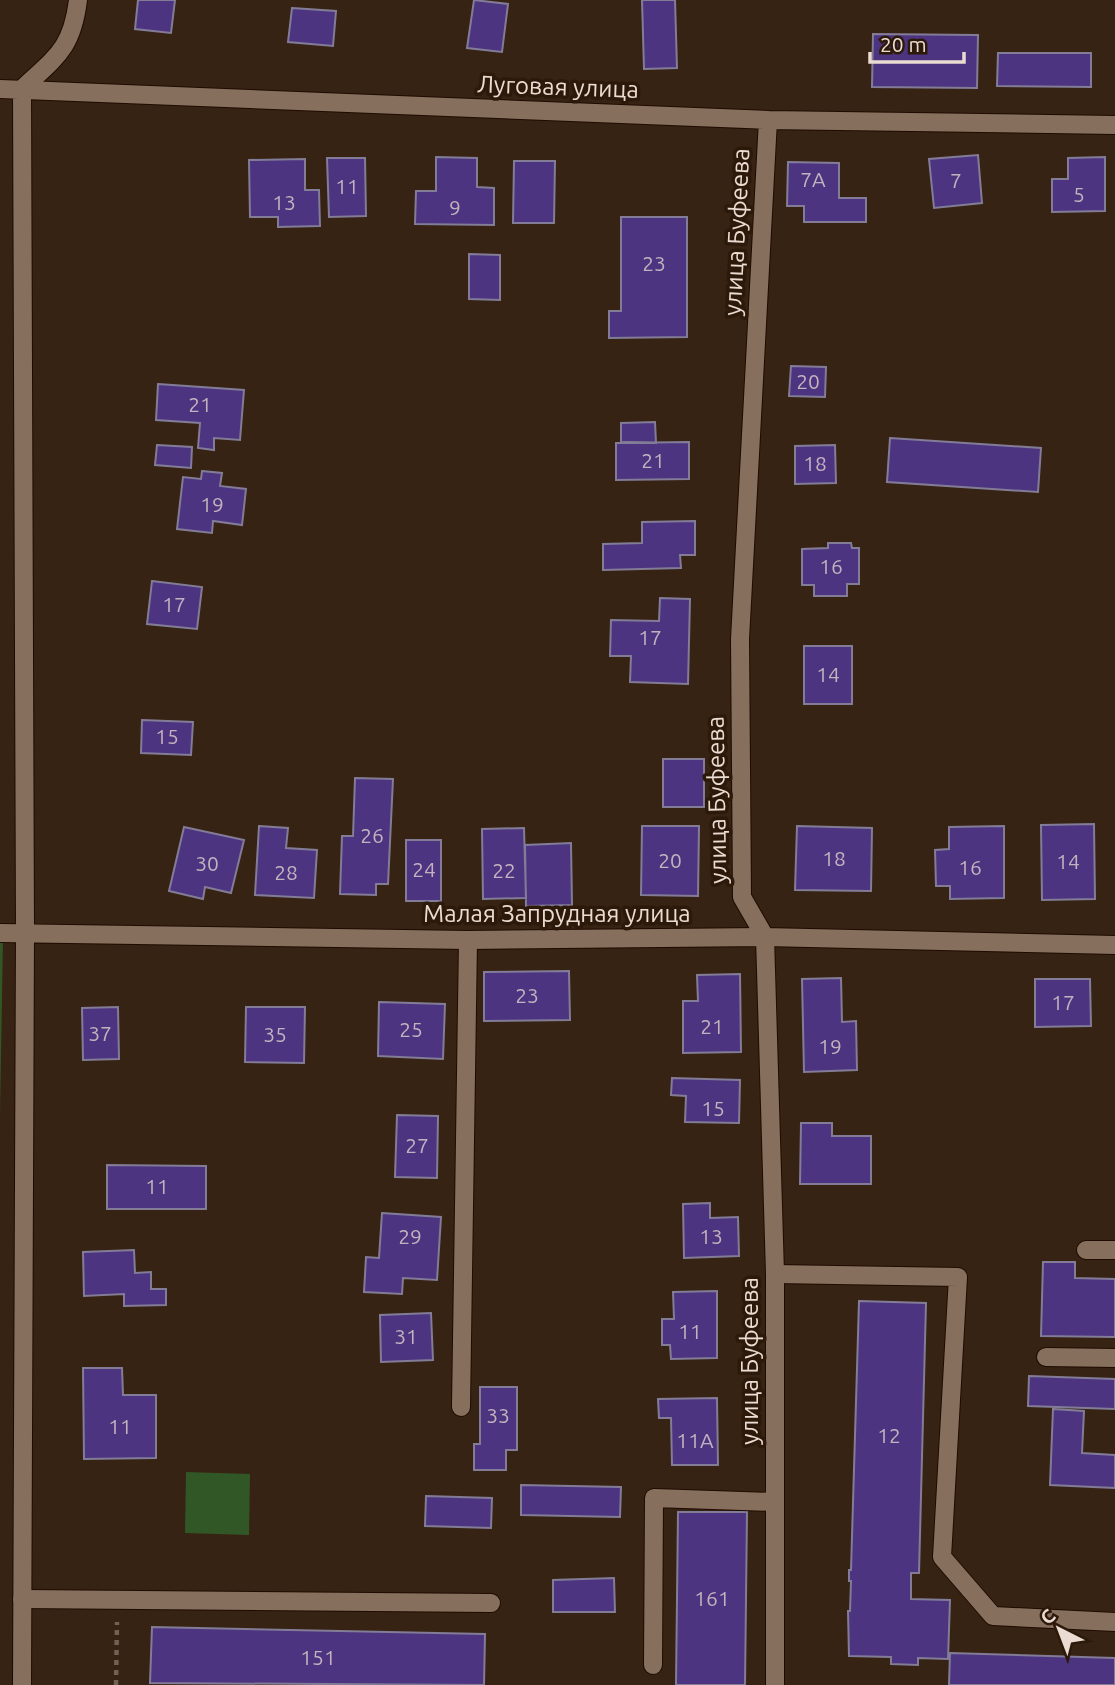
<svg xmlns="http://www.w3.org/2000/svg" width="1115" height="1685" font-family="Ubuntu,sans-serif">
<style>
.green{fill:#325726}
.building{fill:#4d3480;stroke:#827c97;stroke-width:2}
.lines{fill:none;stroke-linecap:round;stroke-linejoin:round}
.lane-casing{stroke:#1e0c00;stroke-width:20}
.street-casing{stroke:#1e0c00;stroke-width:20}
.path{stroke:#726052;stroke-width:4.5;stroke-dasharray:5 5;stroke-linecap:butt}
.lane{stroke:#876f5d;stroke-width:18}
.street{stroke:#876f5d;stroke-width:18}
.labels{text-anchor:middle;stroke-width:7;stroke-linejoin:round;paint-order:stroke}
.number-label{font-size:21px;fill:#c3b2be}
.street-label{font-size:24px;fill:#eadcd2;stroke:#2d1909}
</style>
<rect width="100%" height="100%" fill="#372313"/>
<path class="green" d="M0,940h3l-3,174z
M186,1472l64,2 -1,61 -64,-2z"/>
<path class="building" d="M138,0h37l-4,33 -36,-4z
M474,0l34,4 -6,48 -35,-4z
M642,0h33l2,68 -33,1z
M292,8l44,3 -3,35 -45,-4z
M873,34l105,1 -1,53 -105,-1z
M998,53h93v34l-94,-1z
M978,155l4,48 -48,5 -5,-49z
M436,157l41,1v29l17,1v37l-79,-1 1,-33h20z
M1105,157v54l-53,1v-33h16v-21z
M327,158h38l1,58 -37,1z
M305,159v31h14l1,36 -42,1v-10h-28l-1,-57z
M514,161h41l-1,62h-41z
M788,162l51,1v35h27v24h-62v-16h-17z
M621,217h66v120l-78,1v-27h12z
M469,254l31,1v45l-31,-1z
M791,366l35,1 -1,30 -36,-1z
M158,384l86,6 -4,50 -26,-2v12l-16,-2 2,-25 -44,-3z
M655,422l1,21 -35,-1v-19z
M890,438l151,10 -3,44 -151,-10z
M689,442v37l-73,1v-37z
M157,445l35,2 -1,21 -36,-3z
M835,445l1,38 -41,1v-38z
M202,471l20,2 -2,13 26,3 -4,36 -29,-4 -1,12 -35,-4 6,-52 18,2z
M695,521v34h-15l1,13 -78,2v-26l39,-1v-21z
M828,543h23l1,5h7v36h-12v12h-33v-11h-12v-36l26,-1z
M152,581l50,6 -5,42 -50,-5z
M660,598l30,1 -2,85 -58,-2 1,-26h-21l1,-36 48,1z
M804,646h48v58h-48z
M142,720l51,2 -2,33 -50,-2z
M663,759h41v48h-41z
M355,778l38,1 -5,105h-12v11l-36,-1 2,-58h11z
M1094,824l1,75 -53,1 -1,-75z
M259,826l29,2 -2,20 31,2 -3,48 -59,-3z
M642,826h57l-1,70 -57,-1z
M797,826l75,2 -1,63 -76,-1z
M1004,826v72l-54,1v-13h-14l-1,-36 14,-1v-22z
M184,827l60,13 -13,53 -26,-6 -2,12 -34,-8z
M524,828l2,70 -43,1 -1,-70z
M406,840h35v61h-35z
M571,843l1,62 -46,1 -1,-61z
M569,971l1,49 -86,1v-49z
M740,974l1,78 -58,1v-52h15l-1,-26z
M841,978l1,44 14,-1 1,49 -53,2 -2,-93z
M1035,979h55l1,47 -56,1z
M379,1002l66,2 -2,55 -65,-3z
M118,1007l1,52 -36,1 -1,-52z
M246,1007h59l-1,56 -59,-1z
M672,1078l68,2 -1,43 -54,-1 1,-26 -15,-1z
M397,1115l41,1 -1,62 -42,-1z
M801,1123h31v13h39v48h-71z
M107,1165l99,1v43h-99z
M710,1203v15l28,-1 1,39 -55,2 -1,-54z
M382,1213l59,4 -4,63 -34,-2 -1,16 -38,-2 2,-35 13,1z
M134,1250l1,23 16,-1v17h15v16l-42,1v-12l-40,2 -1,-44z
M1043,1262h32v16l40,1v58l-74,-1z
M717,1291v67l-46,1 -1,-14h-8v-26h12l-1,-27z
M859,1301l67,2 -7,270h-8v26l39,1 -2,59 -30,-1v7l-27,-1v-7l-42,-1 -1,-45h2l1,-30h-2v-11h2z
M431,1313l2,47 -52,2 -1,-47z
M83,1368h39l1,27h33v63l-72,1z
M1029,1376l86,3v30l-87,-3z
M480,1387h37v63h-11v20h-32v-26h6z
M717,1398l1,67h-46l-1,-47h-12l-1,-19z
M1053,1409l31,2 -2,42 33,2v33l-65,-3z
M521,1485l100,2 -1,30 -99,-2z
M426,1496l66,2 -1,30 -66,-2z
M678,1512h69l-2,173h-69z
M614,1578l1,34h-62v-32z
M152,1627l333,7 -1,51 -334,-2z
M950,1653l165,5v27h-166z"/>
<g class="lines">
<defs>
<path id="lane" d="M22,89c34,-32 50,-40 56,-89
M1086,1250h29
M775,1274l183,3 -16,280 51,59 122,6
M1046,1357l69,1
M461,1407l7,-467
M22,1599l469,4
M653,1665l1,-167 120,4"/>
<path id="street" d="M0,89l768,31 347,5
M22,89l3,845 -3,751
M768,120l-28,519 2,258 23,40 10,337v411
M0,933l468,7 297,-3 350,8"/>
</defs>
<use href="#lane" class="lane-casing"/>
<use href="#street" class="street-casing"/>
<path class="path" d="M116,1685l1,-63"/>
<use href="#lane" class="lane"/>
<use href="#street" class="street"/>
</g>
<g class="labels">
<g class="number-label">
<text x="813" y="187">7А</text>
<text x="956" y="188">7</text>
<text x="347" y="194">11</text>
<text x="1079" y="202">5</text>
<text x="284" y="210">13</text>
<text x="455" y="215">9</text>
<text x="654" y="271">23</text>
<text x="808" y="389">20</text>
<text x="200" y="412">21</text>
<text x="653" y="468">21</text>
<text x="815" y="471">18</text>
<text x="212" y="512">19</text>
<text x="831" y="574">16</text>
<text x="174" y="612">17</text>
<text x="650" y="645">17</text>
<text x="828" y="682">14</text>
<text x="167" y="744">15</text>
<text x="372" y="843">26</text>
<text x="834" y="866">18</text>
<text x="670" y="868">20</text>
<text x="1068" y="869">14</text>
<text x="207" y="871">30</text>
<text x="970" y="875">16</text>
<text x="424" y="877">24</text>
<text x="504" y="878">22</text>
<text x="286" y="880">28</text>
<text x="527" y="1003">23</text>
<text x="1063" y="1010">17</text>
<text x="712" y="1034">21</text>
<text x="411" y="1037">25</text>
<text x="100" y="1041">37</text>
<text x="275" y="1042">35</text>
<text x="830" y="1054">19</text>
<text x="713" y="1116">15</text>
<text x="417" y="1153">27</text>
<text x="157" y="1194">11</text>
<text x="410" y="1244">29</text>
<text x="711" y="1244">13</text>
<text x="690" y="1339">11</text>
<text x="406" y="1344">31</text>
<text x="498" y="1423">33</text>
<text x="120" y="1434">11</text>
<text x="889" y="1443">12</text>
<text x="695" y="1448">11А</text>
<text x="712" y="1606">161</text>
<text x="318" y="1665">151</text>
</g>
<g class="street-label">
<text transform="translate(558 87) rotate(2)" y="8">Луговая улица</text>
<text transform="translate(737 232) rotate(-87)" y="8">улица Буфеева</text>
<text transform="translate(717 800) rotate(-91)" y="8">улица Буфеева</text>
<text x="557" y="922">Малая Запрудная улица</text>
<text transform="translate(750 1361) rotate(-90)" y="8">улица Буфеева</text>
</g>
</g>
<g transform="translate(1059 1629) rotate(318)" stroke="#2d1909" stroke-width="5" paint-order="stroke">
<path d="M0-5L12 26L0 18L-12 26Z" fill="#eadcd2"/>
<text y="-10" font-size="19" font-weight="bold" text-anchor="middle" fill="#eadcd2">С</text>
</g>
<path d="M870 52v10h94v-10" fill="none" stroke="#eadcd2" stroke-width="3.5"/>
<text x="880" y="52" font-size="21" fill="#eadcd2" stroke="#2d1909" stroke-width="5" paint-order="stroke">20 m</text>
</svg>
